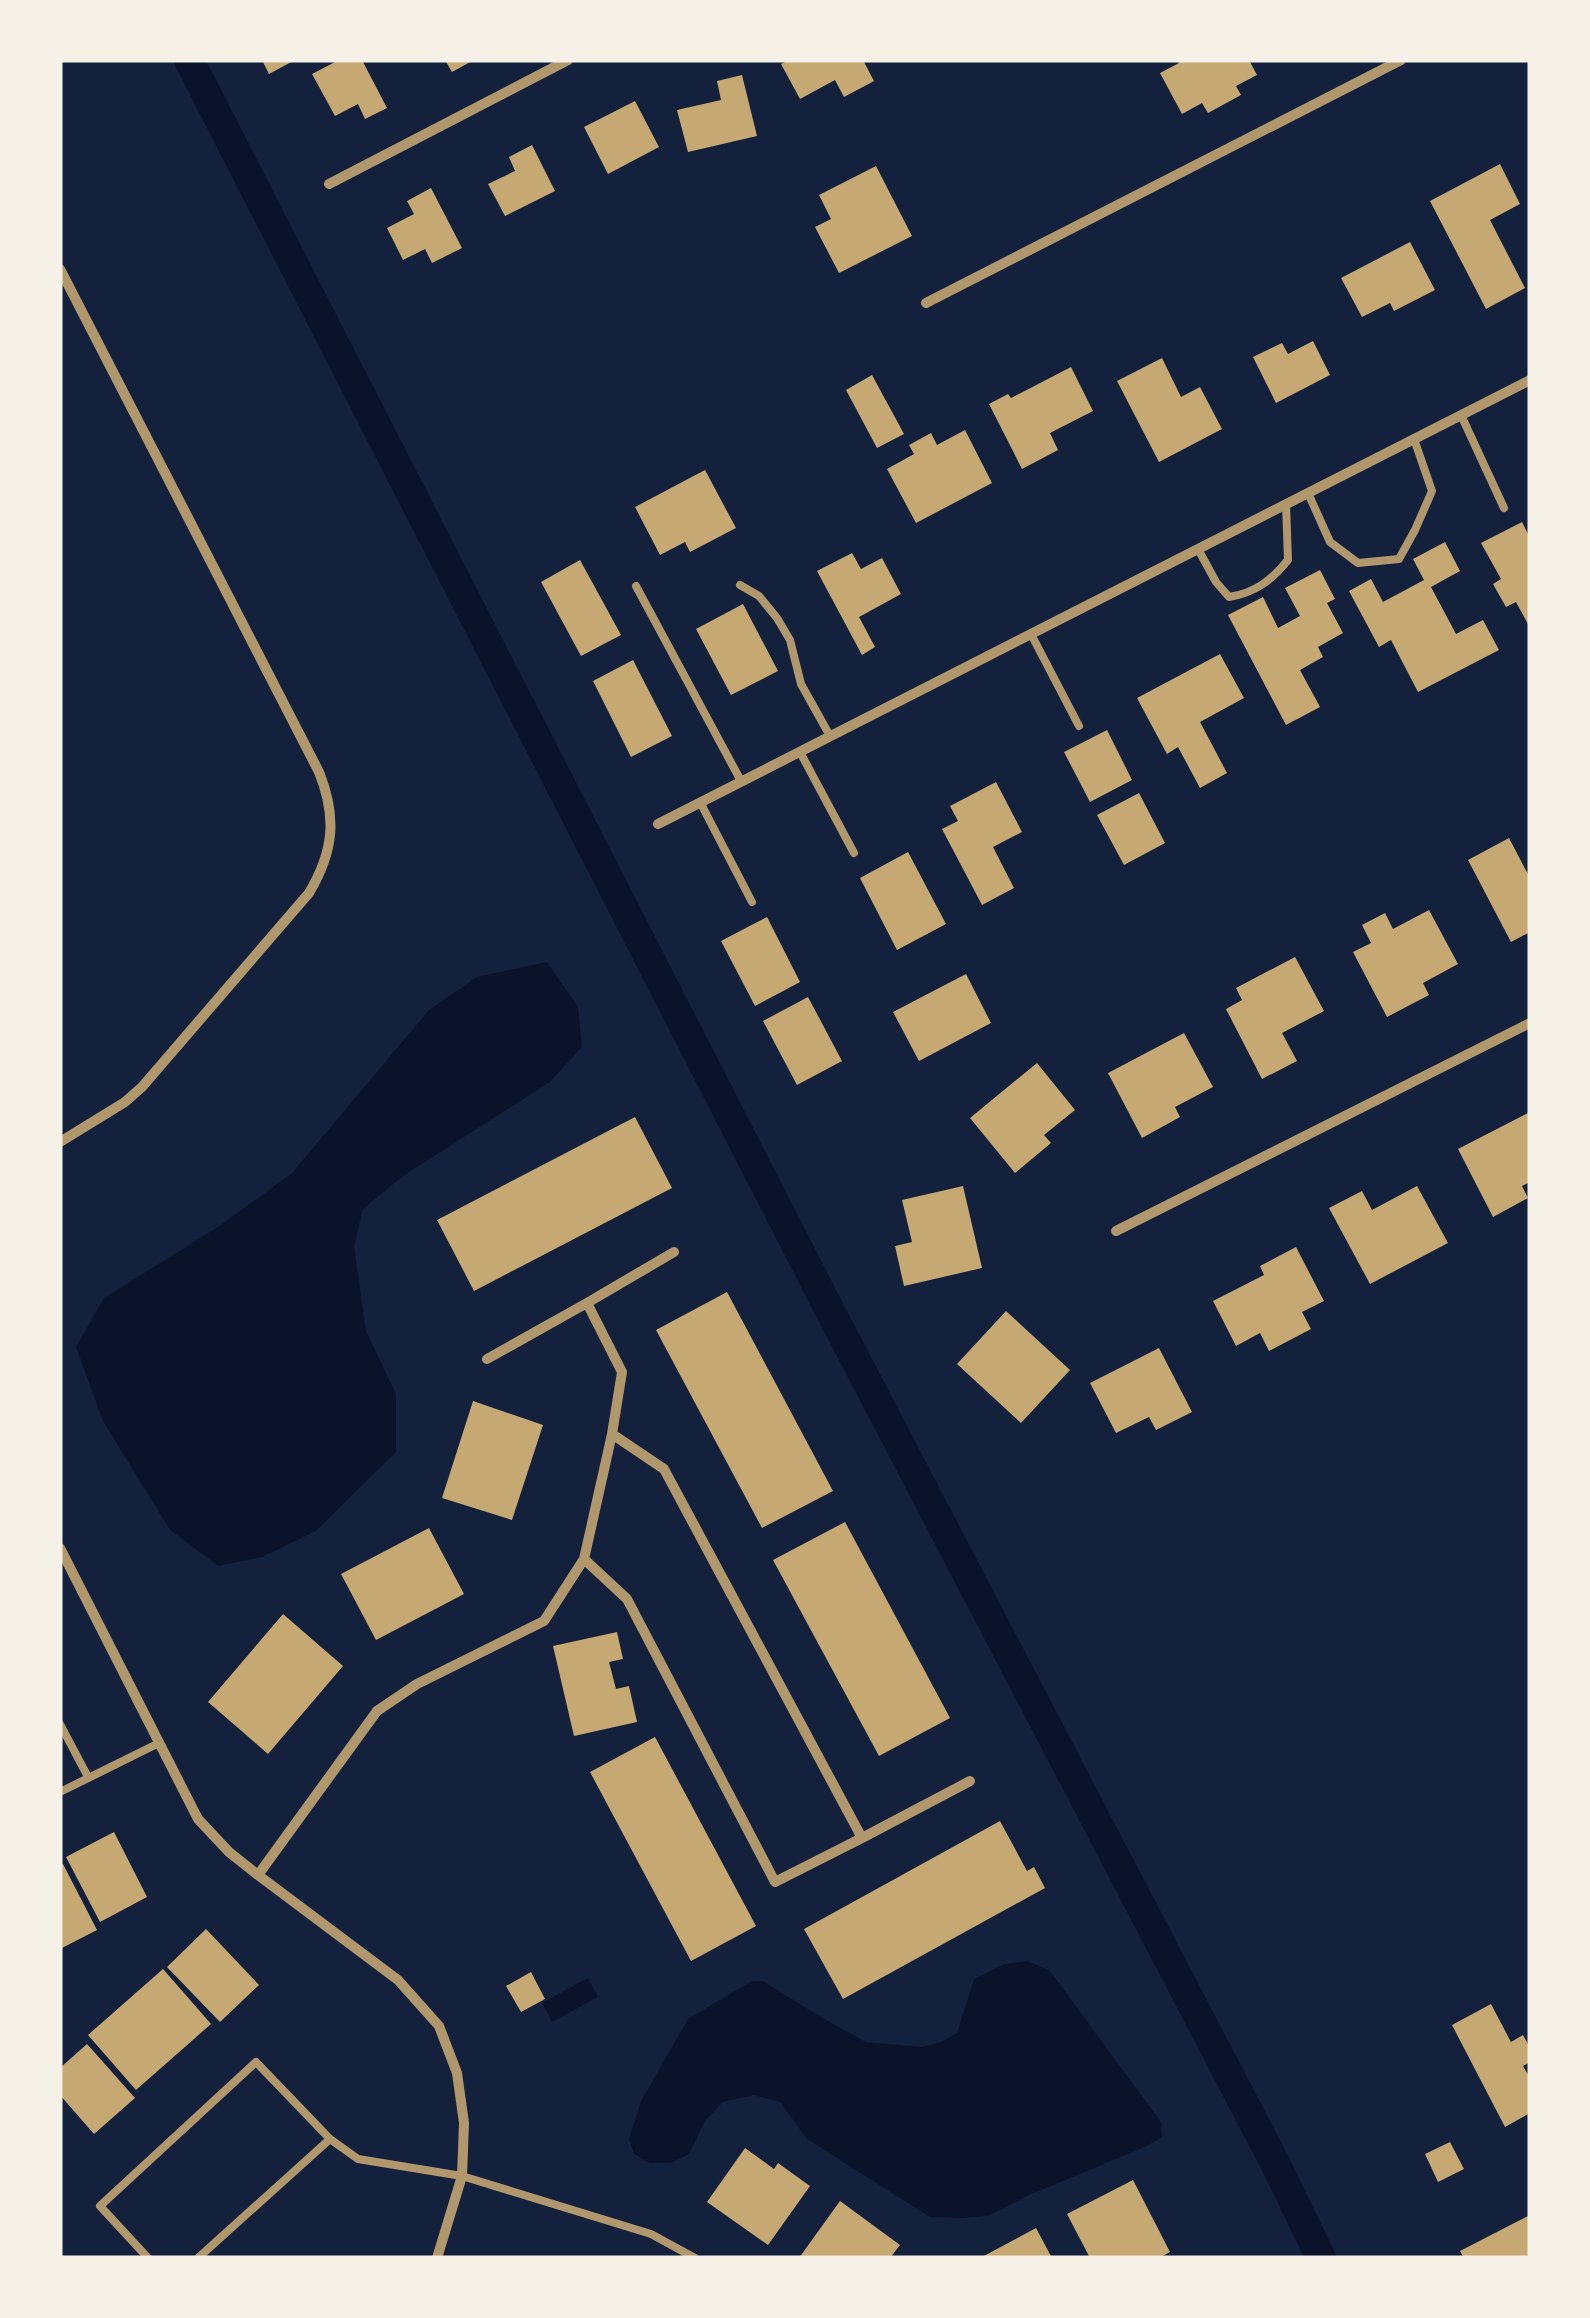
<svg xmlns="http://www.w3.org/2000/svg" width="1590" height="2318" font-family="'Playfair Display',serif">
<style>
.water{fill:#0b132b}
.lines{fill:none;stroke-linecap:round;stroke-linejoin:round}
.canal{stroke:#0b132b;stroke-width:30}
.building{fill:#c6a872}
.service{stroke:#b1986c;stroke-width:8}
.minor{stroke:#b1986c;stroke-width:10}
</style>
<rect width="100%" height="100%" fill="#14213d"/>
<path class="water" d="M547,962l31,45 4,40 -32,35 -147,94 -40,33 -9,37 12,85 30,63v58l-80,79 -54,26 -44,9 -48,-36 -67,-109 -27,-74 28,-49 117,-73 71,-52 137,-163 48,-33z
M1028,1961l22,10 111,151 1,15 -17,10 -116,48 -41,21 -26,2 -32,-1 -123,-78 -27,-37 -26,-7 -31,7 -18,19 -16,33 -18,9h-21l-16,-9 -5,-15 12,-38 47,-82 64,-38h11l56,35 47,26 56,5 19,-5 16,-9 17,-54 31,-15z
M588,1978l10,19 -46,25 -10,-19z"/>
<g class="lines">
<path class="canal" d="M189,60l637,1243 449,860 46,95"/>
</g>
<path class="building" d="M262,60h33l-26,14z
M339,60h23l25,48 -22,11 -7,-15 -23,12 -23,-42z
M445,60h29l-22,12z
M789,60h74l11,21 -30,16 -9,-17 -35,19 -19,-35z
M1178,60h71l8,15 -21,11 5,9 -33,18 -6,-10 -20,11 -22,-41 19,-10z
M742,75l15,61 -69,16 -11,-42 44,-10 -4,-19z
M635,101l24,46 -51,27 -24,-47z
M532,145l23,46 -50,25 -17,-32 27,-13 -6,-14z
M1500,164l20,40 -30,16 35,68 -39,21 -56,-108z
M876,166l36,70 -73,37 -24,-46 16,-8 -12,-24z
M431,188l31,60 -30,15 -7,-14 -22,11 -16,-32 27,-14 -7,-13z
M1410,242l25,48 -41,21 -4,-8 -28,14 -21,-39z
M1313,341l17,34 -54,28 -23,-46 29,-14 6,11z
M1162,358l19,39 19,-10 22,42 -63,33 -42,-81z
M1071,367l22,44 -43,22 8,17 -36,19 -33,-65 19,-10 3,4z
M872,375l32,59 -27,14 -31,-58z
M965,430l27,53 -76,40 -29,-54 27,-15 -5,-9 22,-12 6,12z
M705,470l31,58 -46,24 -5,-10 -25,13 -25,-48z
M1522,522l8,16v90l-14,-26 -10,5 -13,-23 8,-5 -20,-36z
M1445,542l15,29 -29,16 25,47 27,-14 16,30 -81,42 -27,-52 -12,7 -30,-56 22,-12 12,23 41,-22 -11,-21z
M852,553l9,16 21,-11 19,36 -42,23 16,30 -13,8 -45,-84z
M580,560l41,75 -40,21 -40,-74z
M1320,570l15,29 -8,4 16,30 -25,14 5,10 -23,13 20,37 -34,18 -58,-110 35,-18 15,31 22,-12 -15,-28z
M743,604l35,67 -47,24 -35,-66z
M1220,654l24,44 -44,24 27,51 -27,15 -22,-41 -11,7 -30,-56z
M633,660l39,76 -41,21 -38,-76z
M1107,730l25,50 -42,22 -26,-50z
M996,782l26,50 -29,15 21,41 -32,17 -40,-76 16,-8 -8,-15z
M1139,793l26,50 -41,22 -27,-50z
M1509,838l21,40v54l-19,10 -43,-82z
M908,852l38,72 -49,26 -37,-72z
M1429,910l29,54 -35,19 6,12 -42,22 -34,-65 18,-9 -9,-18 23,-12 8,16z
M767,917l33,65 -45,24 -34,-65z
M1295,957l29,54 -42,22 15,28 -35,18 -36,-70 16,-9 -6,-12z
M966,974l25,49 -72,38 -26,-49z
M808,997l34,64 -45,24 -34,-64z
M1184,1033l29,54 -38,20 5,10 -38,21 -34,-65z
M1037,1063l38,47 -31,25 7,8 -36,30 -45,-55z
M1530,1112v70l-8,4 6,12 -35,19 -35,-68z
M635,1117l37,71 -198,103 -37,-71z
M963,1186l19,82 -78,18 -9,-40 17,-4 -10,-42z
M1417,1186l31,57 -78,41 -41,-76 33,-17 10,19z
M1296,1247l28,54 -22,11 9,17 -42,22 -9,-18 -24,13 -23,-45 51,-26 -4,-9z
M727,1292l106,199 -71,37 -106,-198z
M1006,1311l64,59 -49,53 -64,-59z
M1159,1348l33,64 -36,18 -7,-13 -33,16 -26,-50z
M473,1401l70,24 -31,95 -70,-22z
M845,1522l105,196 -71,38 -106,-196z
M429,1528l35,66 -88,46 -35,-66z
M283,1614l60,52 -75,88 -60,-52z
M617,1632l6,27 -14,3 7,27 13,-3 8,36 -63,14 -21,-90z
M655,1737l101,189 -65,35 -101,-189z
M1000,1821l27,50 7,-4 11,21 -202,111 -39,-70z
M114,1832l33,65 -47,25 -34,-65z
M63,1864l34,66 -37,19v-83z
M206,1929l53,56 -39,37 -53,-55z
M163,1969l48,55 -75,66 -48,-55z
M531,1972l14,27 -24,13 -15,-26z
M1491,2004l20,38 12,-7 7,13v14l-7,4 7,12v35l-25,14 -53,-102z
M87,2044l48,54 -41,36 -34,-39v-27z
M1450,2142l14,27 -26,13 -13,-28z
M745,2148l29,21 4,-6 32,23 -42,59 -61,-43z
M1133,2180l37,72 -11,6h-69l-23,-44z
M840,2201l60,44 -10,13h-91z
M1530,2215v43h-66l-4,-7z
M1036,2228l16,30h-72z"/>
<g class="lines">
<path class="service" d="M1461,415l43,93
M1308,493l22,49 28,21 41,-4 16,-29 17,-39 -18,-52
M1198,549l18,33 13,15c26,-4 43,-17 59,-37l-2,-56
M740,585l19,11 18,22 13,22 11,44 29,52
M636,586l105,195
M1031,634l48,92
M800,752l54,101
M700,802l52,100
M60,1724l28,53
M60,1792l99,-49
M330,2139l28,20 104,17 189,58 44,24
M148,2258l-48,-52 156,-144 74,77 -132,119"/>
<path class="minor" d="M329,184l239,-124
M60,269l259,503c18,45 15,79 -10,121l-167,194 -17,15 -65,40
M926,303l475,-243
M658,824l872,-444
M1116,1231l414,-208
M487,1359l100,-56
M612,1434l10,-62 -35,-69 87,-51
M60,1548l138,271 31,33 29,23 140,105 41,46 18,47 7,50 -2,53 -25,82
M862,1838l108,-57
M258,1875l119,-164 40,-27 127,-63 40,-62 28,-125 52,35 198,369 -87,44 -148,-283 -43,-40"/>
</g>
<rect width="1590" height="2318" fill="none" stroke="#f6f1e7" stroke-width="125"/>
</svg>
